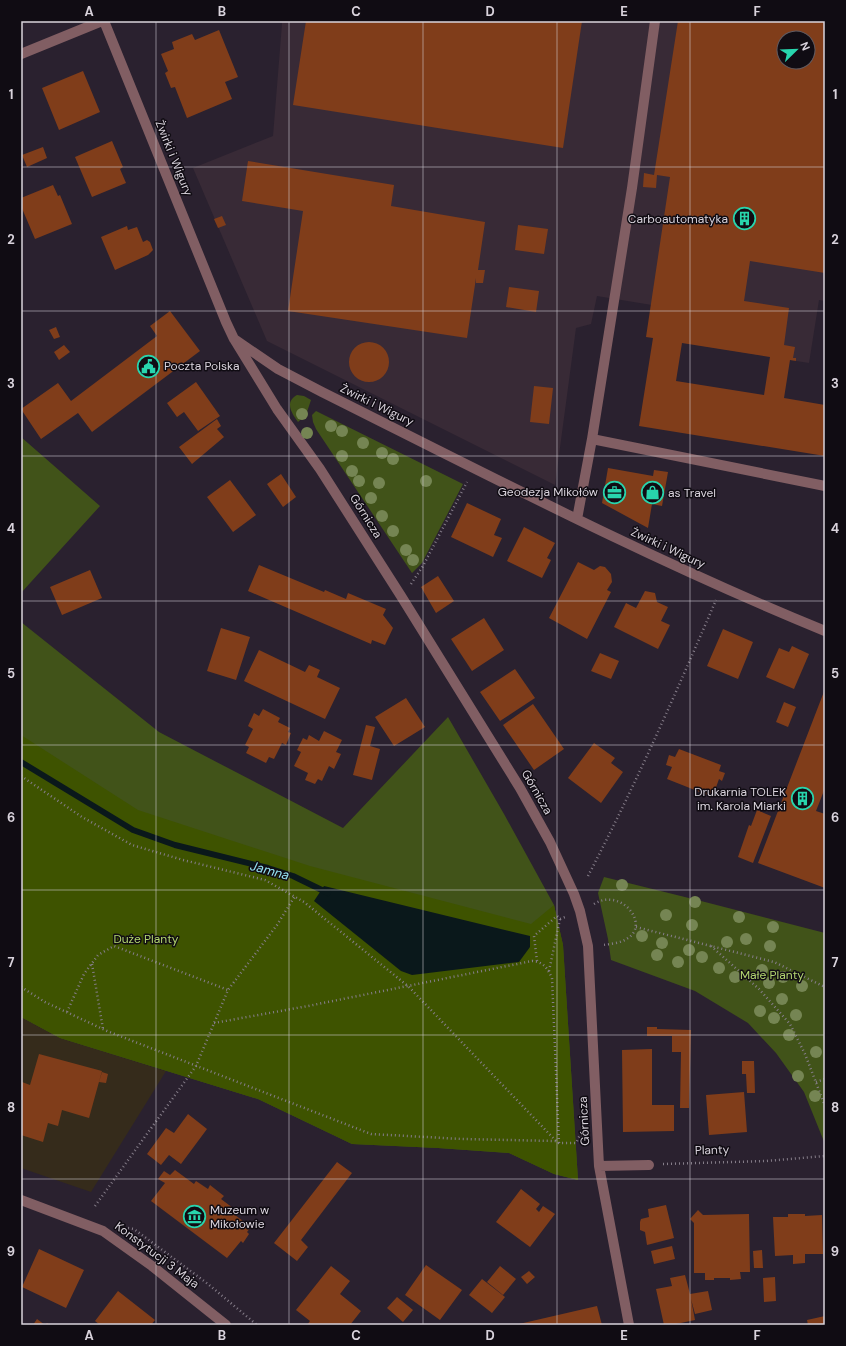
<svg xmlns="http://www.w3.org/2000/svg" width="846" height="1346" font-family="'DM Sans',sans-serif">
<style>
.industrial{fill:#382a36;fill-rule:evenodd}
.education{fill:#352b1b}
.green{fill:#415319}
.forest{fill:#3e5300}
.water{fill:#0a181b}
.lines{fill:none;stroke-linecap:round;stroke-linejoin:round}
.stream{stroke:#0a181b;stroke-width:6}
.building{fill:#803d1a;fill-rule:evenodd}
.path{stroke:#867e8a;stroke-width:2.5;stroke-dasharray:1 3;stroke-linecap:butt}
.minor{stroke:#815e63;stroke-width:10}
.tree{fill:#758553}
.grid{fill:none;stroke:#d9d3dc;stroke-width:1;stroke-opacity:0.55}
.labels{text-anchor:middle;stroke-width:3;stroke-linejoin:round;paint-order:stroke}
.street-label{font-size:12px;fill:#d9d3dc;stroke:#100c13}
.poi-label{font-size:12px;fill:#d9d3dc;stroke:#100c13;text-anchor:end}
.park-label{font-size:12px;fill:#b3d670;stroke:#100c13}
.water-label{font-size:13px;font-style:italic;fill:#96e5f5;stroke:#100c13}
.neatline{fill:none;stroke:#d9d3dc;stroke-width:1.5}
.grid-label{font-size:13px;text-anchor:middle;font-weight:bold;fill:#d9d3dc}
</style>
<rect width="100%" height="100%" fill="#2a212f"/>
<path class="industrial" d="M282,21h543v280l-6,-1 -10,63 -156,-25 5,-32 -61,-10 -6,28 -15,4 -21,157 -288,-144 -74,-173 80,-32 9,-112zM784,38h24v24h-24z"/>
<path class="education" d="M21,1017l39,21 106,33 -75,121 -70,-24z"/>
<path class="green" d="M297,395l7,1 7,4 -5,15 -8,7c-6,-8 -14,-20 -1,-27z
M316,411l147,73 -41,79 -10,10 -96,-144 -3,-7 -1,-7z
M21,437l79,69 -79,87z
M21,622l138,110 184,96 105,-111 56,97 50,91 9,40 15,235 -24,-6 -45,-21 -71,-5 -86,-4 -94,-45 -198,-61 -39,-21z
M604,877l101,25 120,31v211l-21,-52 -28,-39 -28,-30 -53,-32 -84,-31 -3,-21 -10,-46z"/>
<path class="forest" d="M21,735l117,75 172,56 221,58 23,-19 9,40 15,235 -24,-6 -45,-21 -71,-5 -86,-4 -94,-45 -198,-61 -39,-21z"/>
<path class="water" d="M324,886l206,50v11l-11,15 -107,13 -11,-4 -87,-70z"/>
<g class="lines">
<path class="stream" d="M21,762l112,68 42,15 93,23 25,8 35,17"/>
</g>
<path class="building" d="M306,21h276l-19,127 -270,-43z
M678,21h147v252l-75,-12 -6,40 45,7 -5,37 11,2 -2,11h3v3l-6,-1 -6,38 41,7v51l-186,-30 14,-88 -7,-1 24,-160 -13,-2 -1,13 -13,-1 1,-14 10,2zM784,38h24v24h-24zM682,343l88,14 -6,38 -88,-14z
M219,30l19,47 -13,5 7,17 -45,19 -12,-31 -4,1 -6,-15 3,-2 -7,-17 13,-5 -2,-7 20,-8 3,6z
M83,71l17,41 -41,18 -17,-42z
M112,141l11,26 -3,2 6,14 -34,14 -17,-40z
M43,147l4,11 -20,9 -5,-12z
M248,161l146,24 -3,21 94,16 -7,48h7l-2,13h-7v-5l-9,60 -179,-27 15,-100 -61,-10z
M53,185l5,11 2,-1 12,29 -37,15 -14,-33v-8z
M222,216l4,9 -8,3 -4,-9z
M518,225l30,4 -4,25 -29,-4z
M127,226l1,4 9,-3 6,15 4,-2 3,2 3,8 -5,5 -33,15 -14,-33z
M509,287l30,4 -3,21 -30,-5z
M170,311l30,40 -108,81 -14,-19 -37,26 -20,-30 37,-26 13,18 86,-65 -7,-10z
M56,327l4,10 -6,2 -5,-9z
M349 362a20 20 0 1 1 40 0a20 20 0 1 1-40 0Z
M64,345l6,7 -11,8 -5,-8z
M196,382l24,34 -22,15 -14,-19 -7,5 -10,-14z
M534,386l19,2 -4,36 -19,-2z
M217,419l4,7 -4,3 7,8 -32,27 -13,-17z
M608,468l45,8 1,-6 14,2 -6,34 -10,-2 -4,24 -46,-25z
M281,474l15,23 -13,10 -16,-23z
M230,480l26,35 -23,17 -26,-35z
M467,503l34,16 -7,16 8,3 -9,19 -42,-20z
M524,527l31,16 -8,15 4,2 -9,18 -35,-17z
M578,562l16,8 6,-4 5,1 6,7 1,8 -5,8 4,2 -24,47 -38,-21z
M259,565l65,27 1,-2 21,9 2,-6 38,16 -3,6 10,13 -8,17 -13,-5 -1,4 -123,-53z
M90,570l12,28 -40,17 -12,-28z
M438,576l16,25 -18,12 -15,-26z
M645,591l10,2 2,9 11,5 -7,14 9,4 -12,24 -44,-22 12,-24 10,5z
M484,618l20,32 -32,21 -21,-32z
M221,628l29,9 -14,43 -29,-9z
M723,629l30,13 -15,37 -31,-13z
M792,646l17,8 -15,35 -28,-12 13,-29 10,4z
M259,650l46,22 4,-7 11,5 -3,7 23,11 -15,31 -81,-38z
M600,653l19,8 -8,18 -20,-8z
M515,669l20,29 -35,23 -20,-29z
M825,689v99l-9,23 9,3v74l-67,-25z
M406,698l19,29 -31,19 -19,-29z
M784,702l12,5 -8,20 -12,-5z
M533,704l31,45 -30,21 -31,-45z
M263,709l17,9 -2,4 12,6 -2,4 3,1 -5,12 -4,-2 -8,16 -5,-2 -3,6 -20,-10 3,-6 -4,-2 8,-16 -5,-3 6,-13 5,3z
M366,725l9,2 -5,19 10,3 -8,31 -19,-5z
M324,731l18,9 -6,12 5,2 -7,15 -5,-3 -7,15 -4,-2 -3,5 -10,-4 3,-7 -14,-7 7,-14 -4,-2 6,-12 4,2 2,-5 10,6z
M594,743l21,15 -4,5 12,9 -22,31 -33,-25z
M679,749l42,16 -2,6 6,2 -3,8 -3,-2 -5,14 -3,-1 -1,4 -43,-17 5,-12 -6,-2 3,-10 6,2z
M757,810l14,6 -18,47 -15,-6 11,-32 2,1z
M647,1027h10v2l34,1 -2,78h-9l1,-56h-9v-16h-25z
M652,1049v56h22v26l-51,1 -1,-82z
M39,1054l63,17 -13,47 -27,-8 -4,16 -10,-3 -5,19 -22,-7v-48l1,-5 8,3z
M742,1061h12l1,32h-8l-1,-19h-4z
M102,1072l6,2 -2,9 -7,-1z
M744,1092l3,40 -38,3 -3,-40z
M188,1114l19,15 -26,35 -12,-9 -8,10 -14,-11 19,-26 8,5z
M337,1162l15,11 -51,67 7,7 -11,14 -23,-18z
M175,1170l19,14 2,-3 12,8 2,-4 14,11 -3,3 12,9 -2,4 20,15 -4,5 2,2 -6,9 -2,-2 -14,17 -76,-57 14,-18 -7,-4 6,-8 6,4z
M521,1189l19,15 -4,5 3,3 4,-6 12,8 -25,33 -34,-25z
M666,1205l8,33 -27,7 -2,-13 -5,-2v-8l1,-3 8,-2 -1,-8z
M698,1210l5,5 46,-1 1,58h-10l1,7 -11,1v-2h-16v2h-9v-7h-11v-50l-4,-4z
M788,1214h17v2l17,-1 1,39h-18v9l-12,1v-9l-18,1 -2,-39h15z
M672,1246l3,13 -21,5 -3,-13z
M39,1249l45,21 -18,38 -44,-21z
M762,1250l1,18h-9l-1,-17z
M426,1265l36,25 -22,30 -35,-25z
M331,1266l19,15 -10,13 21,17 -11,14h-43l3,-4 -14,-11z
M500,1266l16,13 -13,16 -16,-13z
M529,1271l6,6 -8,7 -6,-7z
M685,1275l5,19 18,-3 4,19 -17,4 -4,-15 4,21 -24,5h-7l-8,-36 16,-3 -2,-8z
M775,1277l1,24 -12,1 -1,-24z
M482,1279l23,18 -13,16 -23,-18z
M118,1291l37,29 -4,5h-51l-5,-4z
M397,1297l16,13 -10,12 -16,-14z
M597,1306l5,19h-83v-1z
M825,1316v9h-17l-1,-5z
M37,1319l8,6 2,-2 3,2h-17z"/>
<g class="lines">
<path class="path" d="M411,584l12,-18 44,-84
M21,776l61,41 50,28 51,15 82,20 39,22 105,85 147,154
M588,876c47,-90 88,-183 128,-276
M594,904c27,-17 56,20 34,34 -7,5 -17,6 -25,7
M636,927l138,35 51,25
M711,946l48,43 31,35 15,30 20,52
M537,961l-3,-25 23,-20 3,3 5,-2
M92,964l11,65
M549,971l11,-52
M21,987l24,15 62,29 264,103 91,5 94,2 3,2h17l4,-8h3
M67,1012l17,-38 14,-19 16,-9 114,44
M214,1023l94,-17 224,-45c12,1 15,7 20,17l7,165
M816,1082l9,-3
M663,1164l103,-3 59,-5
M95,1206l101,-140 32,-76 49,-65 18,-29
M128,1228l6,1 74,55 49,41"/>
<path class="minor" d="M104,21l122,301 8,17 44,30 44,23c166,83 331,169 503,239
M21,54l81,-33
M234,339l43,70 43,60 81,127 119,192 30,54 24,52 6,17 8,35 11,220 30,159
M592,439l233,47
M577,519l15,-80 40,-251 23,-167
M599,1166l50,-1
M21,1200l82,31 49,35 74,59"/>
</g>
<g class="tree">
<circle cx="302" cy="414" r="6"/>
<circle cx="331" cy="426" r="6"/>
<circle cx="342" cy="431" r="6"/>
<circle cx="307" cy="433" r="6"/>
<circle cx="363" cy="443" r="6"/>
<circle cx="382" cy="453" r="6"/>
<circle cx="342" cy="456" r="6"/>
<circle cx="393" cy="459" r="6"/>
<circle cx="352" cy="471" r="6"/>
<circle cx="359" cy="481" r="6"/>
<circle cx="426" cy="481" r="6"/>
<circle cx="379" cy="483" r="6"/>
<circle cx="371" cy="498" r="6"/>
<circle cx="382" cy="516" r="6"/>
<circle cx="393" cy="531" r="6"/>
<circle cx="406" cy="550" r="6"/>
<circle cx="413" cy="560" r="6"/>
<circle cx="622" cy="885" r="6"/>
<circle cx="695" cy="902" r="6"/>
<circle cx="666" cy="915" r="6"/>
<circle cx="739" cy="917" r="6"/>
<circle cx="692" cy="925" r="6"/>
<circle cx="773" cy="927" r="6"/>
<circle cx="642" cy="936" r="6"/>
<circle cx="746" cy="939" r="6"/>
<circle cx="727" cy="942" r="6"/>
<circle cx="662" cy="943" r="6"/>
<circle cx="770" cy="946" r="6"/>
<circle cx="689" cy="950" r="6"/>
<circle cx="657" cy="955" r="6"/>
<circle cx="702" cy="957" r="6"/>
<circle cx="678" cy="962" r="6"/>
<circle cx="719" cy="968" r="6"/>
<circle cx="762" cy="970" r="6"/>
<circle cx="735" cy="977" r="6"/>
<circle cx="783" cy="977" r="6"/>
<circle cx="769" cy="983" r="6"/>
<circle cx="802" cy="986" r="6"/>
<circle cx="782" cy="999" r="6"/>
<circle cx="760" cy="1011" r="6"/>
<circle cx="796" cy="1015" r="6"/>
<circle cx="774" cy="1018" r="6"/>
<circle cx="789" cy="1035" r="6"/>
<circle cx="816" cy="1052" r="6"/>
<circle cx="798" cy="1076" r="6"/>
<circle cx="815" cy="1096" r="6"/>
</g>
<path class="grid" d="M156,21v1304M289,21v1304M423,21v1304M557,21v1304M690,21v1304M21,167h804M21,311h804M21,456h804M21,601h804M21,745h804M21,890h804M21,1035h804M21,1179h804"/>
<defs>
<symbol id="building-ring" viewBox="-11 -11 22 22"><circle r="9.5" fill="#100c13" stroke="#28d5ad" stroke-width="1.5"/><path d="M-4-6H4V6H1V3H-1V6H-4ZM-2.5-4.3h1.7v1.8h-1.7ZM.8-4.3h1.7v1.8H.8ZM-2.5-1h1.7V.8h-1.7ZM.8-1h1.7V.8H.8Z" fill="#28d5ad"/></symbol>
<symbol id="civic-ring" viewBox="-11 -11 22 22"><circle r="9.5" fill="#100c13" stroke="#28d5ad" stroke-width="1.5"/><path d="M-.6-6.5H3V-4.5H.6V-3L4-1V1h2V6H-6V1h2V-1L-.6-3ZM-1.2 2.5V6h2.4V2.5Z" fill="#28d5ad"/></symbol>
<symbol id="office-ring" viewBox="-11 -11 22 22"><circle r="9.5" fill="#100c13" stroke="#28d5ad" stroke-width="1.5"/><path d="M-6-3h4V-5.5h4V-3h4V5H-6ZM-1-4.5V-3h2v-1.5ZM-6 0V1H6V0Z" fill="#28d5ad"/></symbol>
<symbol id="shop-ring" viewBox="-11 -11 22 22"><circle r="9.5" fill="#100c13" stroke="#28d5ad" stroke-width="1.5"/><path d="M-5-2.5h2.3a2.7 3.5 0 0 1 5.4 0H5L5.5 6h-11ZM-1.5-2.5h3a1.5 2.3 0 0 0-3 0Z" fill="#28d5ad"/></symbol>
<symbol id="museum-ring" viewBox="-11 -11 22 22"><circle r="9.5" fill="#100c13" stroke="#28d5ad" stroke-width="1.5"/><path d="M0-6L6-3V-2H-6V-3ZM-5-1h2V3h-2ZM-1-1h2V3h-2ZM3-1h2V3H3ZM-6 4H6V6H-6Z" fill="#28d5ad"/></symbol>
</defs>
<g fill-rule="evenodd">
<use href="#building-ring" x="732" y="206" width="25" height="25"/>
<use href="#civic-ring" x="136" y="354" width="25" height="25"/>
<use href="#office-ring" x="602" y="480" width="25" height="25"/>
<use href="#shop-ring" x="640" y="480" width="25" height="25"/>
<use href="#building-ring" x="790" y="786" width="25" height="25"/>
<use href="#museum-ring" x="182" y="1204" width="25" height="25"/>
</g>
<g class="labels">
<g class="street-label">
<text transform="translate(174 158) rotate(68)" y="4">Żwirki i Wigury</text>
<text transform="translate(377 405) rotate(26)" y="4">Żwirki i Wigury</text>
<text transform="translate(366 516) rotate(58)" y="4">Górnicza</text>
<text transform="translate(668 548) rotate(25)" y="4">Żwirki i Wigury</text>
<text transform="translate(537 792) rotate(60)" y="4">Górnicza</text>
<text transform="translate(584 1121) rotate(-93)" y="4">Górnicza</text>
<text transform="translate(712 1150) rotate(-2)" y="4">Planty</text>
<text transform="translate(157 1255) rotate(37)" y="4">Konstytucji 3 Maja</text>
</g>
<g class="poi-label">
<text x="728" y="223">Carboautomatyka</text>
<text x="164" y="370" text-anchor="start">Poczta Polska</text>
<text x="598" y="496">Geodezja Mikołów</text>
<text x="668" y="497" text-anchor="start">as Travel</text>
<text x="786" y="796">Drukarnia TOLEK<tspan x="786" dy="14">im. Karola Miarki</tspan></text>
<text x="210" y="1214" text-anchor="start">Muzeum w<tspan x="210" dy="14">Mikołowie</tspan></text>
</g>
<g class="park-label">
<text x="146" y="943">Duże Planty</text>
<text x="772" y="979">Małe Planty</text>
</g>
<g class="water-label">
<text transform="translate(270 870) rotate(15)" y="5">Jamna</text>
</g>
</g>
<rect width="846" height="1346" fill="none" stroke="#100c13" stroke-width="44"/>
<g transform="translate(796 50) rotate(67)"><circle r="19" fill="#100c13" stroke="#605c63"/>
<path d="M0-3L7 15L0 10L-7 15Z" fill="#28d5ad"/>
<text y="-6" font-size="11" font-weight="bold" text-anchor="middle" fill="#d9d3dc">N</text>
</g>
<rect x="22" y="22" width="802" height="1302" class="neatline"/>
<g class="grid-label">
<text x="89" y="16">A</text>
<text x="222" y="16">B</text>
<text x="356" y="16">C</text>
<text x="490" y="16">D</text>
<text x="624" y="16">E</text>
<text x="757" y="16">F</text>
<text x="11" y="99">1</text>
<text x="835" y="99">1</text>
<text x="11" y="244">2</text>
<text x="835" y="244">2</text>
<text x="11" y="388">3</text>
<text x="835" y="388">3</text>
<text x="11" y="533">4</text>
<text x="835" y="533">4</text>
<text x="11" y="678">5</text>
<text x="835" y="678">5</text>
<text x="11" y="822">6</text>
<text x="835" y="822">6</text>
<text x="11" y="967">7</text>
<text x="835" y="967">7</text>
<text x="11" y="1112">8</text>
<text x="835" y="1112">8</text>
<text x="11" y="1256">9</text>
<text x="835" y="1256">9</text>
<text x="89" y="1340">A</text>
<text x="222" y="1340">B</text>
<text x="356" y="1340">C</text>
<text x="490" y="1340">D</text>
<text x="624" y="1340">E</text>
<text x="757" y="1340">F</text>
</g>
</svg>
